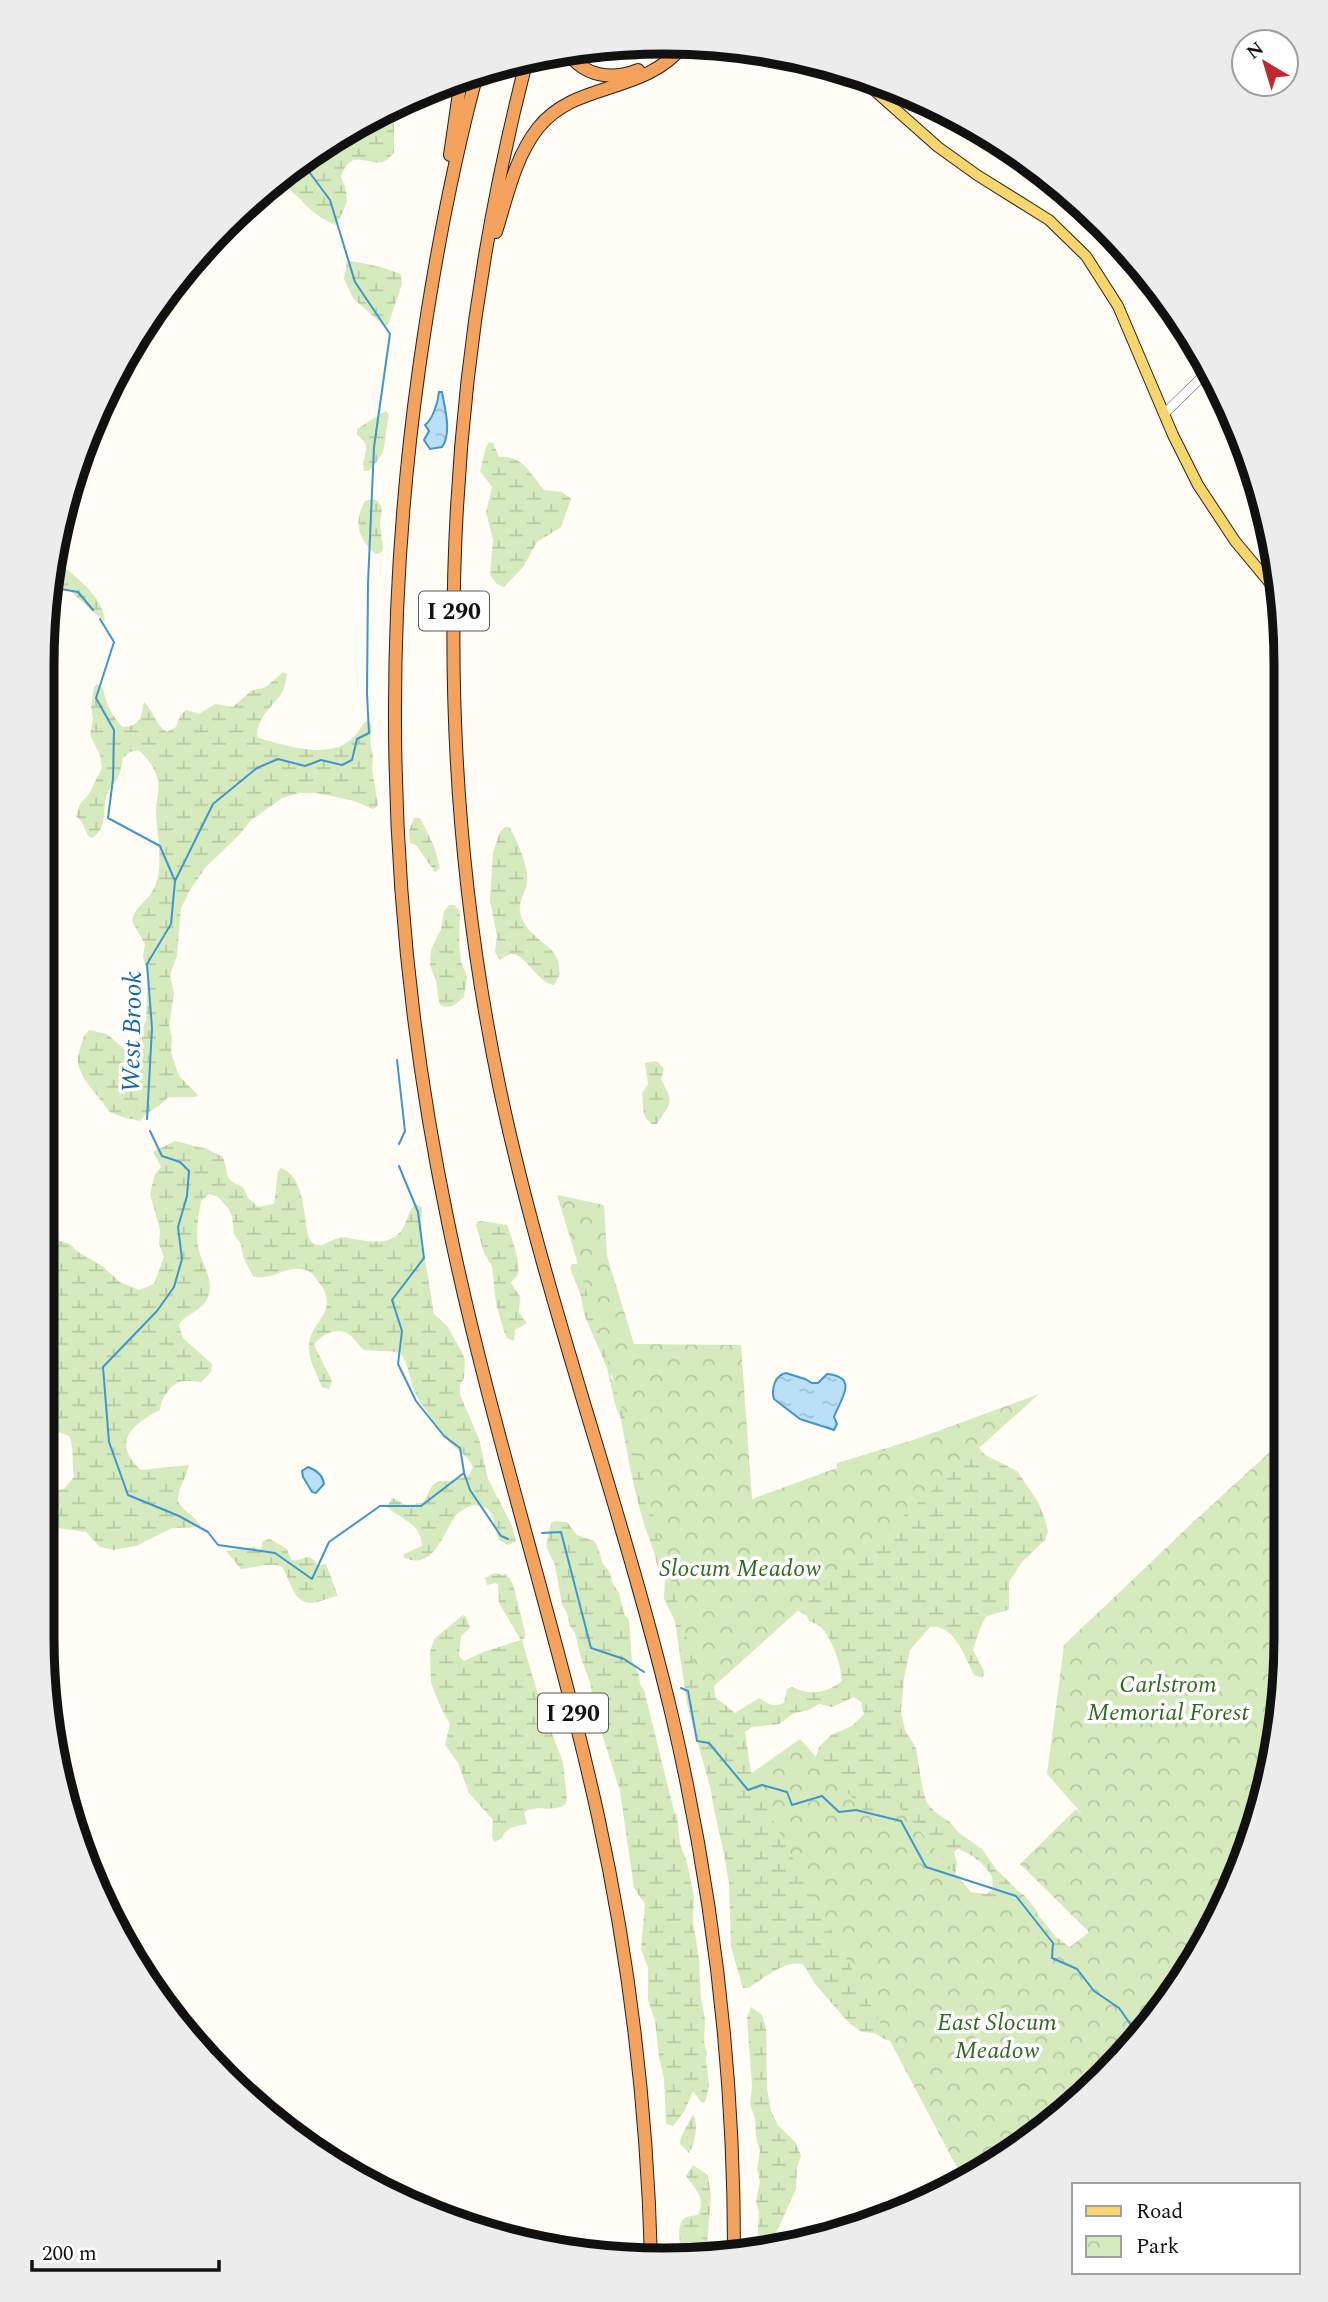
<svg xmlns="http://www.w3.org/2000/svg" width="1328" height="2302" font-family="Spectral,serif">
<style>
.forest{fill:url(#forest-crowns)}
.wetland{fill:url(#wetland-marsh);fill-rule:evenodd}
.park{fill:url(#park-crowns)}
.water{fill:url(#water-ripples);stroke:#3f96cf;stroke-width:2}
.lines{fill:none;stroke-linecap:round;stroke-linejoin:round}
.stream{stroke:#3f96cf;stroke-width:2}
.tertiary-casing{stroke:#444;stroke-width:10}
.primary-casing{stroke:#222;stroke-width:12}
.motorway-casing{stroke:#222;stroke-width:14}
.tertiary{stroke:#fff;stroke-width:9}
.primary{stroke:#f9d66b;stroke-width:10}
.motorway{stroke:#f5a25d;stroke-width:12}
.labels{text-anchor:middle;stroke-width:7;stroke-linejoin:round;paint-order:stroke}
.shield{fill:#fff;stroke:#585858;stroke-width:2}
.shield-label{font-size:23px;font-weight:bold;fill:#111}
.park-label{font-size:24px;font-style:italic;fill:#2f6b1f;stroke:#fff}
.water-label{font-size:26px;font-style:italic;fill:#1768a6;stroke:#fff}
.rim{fill:none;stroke:#111;stroke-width:9}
</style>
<defs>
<pattern id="forest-crowns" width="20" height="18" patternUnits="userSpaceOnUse" patternTransform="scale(1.75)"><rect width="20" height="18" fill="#b9dc9c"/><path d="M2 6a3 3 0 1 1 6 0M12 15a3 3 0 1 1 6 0" fill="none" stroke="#9ebc85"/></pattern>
<pattern id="wetland-marsh" width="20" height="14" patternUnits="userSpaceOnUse" patternTransform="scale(1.75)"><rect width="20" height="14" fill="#d5ebbd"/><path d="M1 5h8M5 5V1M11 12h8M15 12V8" fill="none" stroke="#b6c8a1"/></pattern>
<pattern id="park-crowns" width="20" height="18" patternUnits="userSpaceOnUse" patternTransform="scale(1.75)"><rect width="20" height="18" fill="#d5ebbd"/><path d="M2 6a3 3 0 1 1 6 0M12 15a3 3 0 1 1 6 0" fill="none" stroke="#b6c8a1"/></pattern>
<pattern id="water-ripples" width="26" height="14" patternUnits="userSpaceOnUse" patternTransform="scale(1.75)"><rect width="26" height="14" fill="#b9e0f7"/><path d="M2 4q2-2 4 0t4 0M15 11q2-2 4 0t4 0" fill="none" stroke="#9ebfd3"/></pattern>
</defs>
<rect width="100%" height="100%" fill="#fffdf5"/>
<path class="forest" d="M665,42l-29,18 -35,-1 -10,-10z"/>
<path class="wetland" d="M394,107v46c-3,2 -5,6 -9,8 -16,7 -34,-16 -44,16 10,23 6,27 -5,48 -10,-3 -29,-17 -35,-25 -7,-7 -15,-10 -13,-22 4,-22 85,-61 106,-71z
M347,261c10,0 46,8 54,14l1,9 -14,41 -4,1 -31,-28 -9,-19z
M386,411l3,4c-3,11 -3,22 -5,33 -2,9 -10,17 -15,23h-5c-4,-16 11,-24 -7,-36v-6z
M489,442l4,1 6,14c24,-2 32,18 45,33l18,2 9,7 -10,28 -24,15 -14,25 -19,20 -7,-3 -7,-9 3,-35 -7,-28 6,-25 -12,-16c4,-11 3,-20 9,-29z
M373,499l5,2 4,7 -2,17 3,24 -2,4 -5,1c-18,-15 -23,-32 -11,-53z
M56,560c19,17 47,35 49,62l-35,-31 -19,-6z
M283,672l4,2c-1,5 -2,12 -4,17 -9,15 -26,25 -26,45l2,2c29,8 71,23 95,-1 6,-6 7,-13 14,-17l4,6 -2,15 3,15 -1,12 6,38 -5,3 -19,-8 -37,-8h-17l-18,5 -32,23 -10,13 -34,33 -16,23 -9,18 -4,48 -7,19 4,18 -5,34 3,10 -1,16 8,23 19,19 -3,2h-27l-8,8 -14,9 -6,7 -18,-4 -12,-5 -26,-33 -6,-14v-10l6,-19 5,-6 18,4 17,15 8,-2 7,-9 7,-18 2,-43 -5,-20 2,-13 -13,-23c3,-15 15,-19 21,-31 12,-21 4,-53 3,-76 -1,-10 4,-22 2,-32 -2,-13 -10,-24 -20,-32l-8,2 -7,6c-2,7 -2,16 -6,21 -4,6 -10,11 -11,19 -3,14 1,31 -14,40l-4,-2 -6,-14 -6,-6 4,-12 9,-10 13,-26 -2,-13 -10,-20 3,-16 -2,-12 3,-20 3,-3 6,4c2,14 9,29 20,39 18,-1 18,-10 21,-25 10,9 11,23 23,30l9,-5 4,-11 6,-6 13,4 16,-10 18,3 18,-16 15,-4z
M414,818h6l14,28 6,22 -5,4 -19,-27 -6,-2 -1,-12z
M505,827h4c8,11 21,44 18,57 -3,12 -10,19 -6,32 7,21 29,27 36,42 2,4 2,11 3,16l-6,11c-18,-3 -29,-33 -43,-31 -4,1 -8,4 -11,6l-5,-8 2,-16 -7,-35 3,-49 7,-20z
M449,905h5l6,6 -1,33 2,18 6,15 -3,20c-7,6 -12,12 -23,9l-2,-4 -3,-21 -6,-16 1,-15 10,-21 3,-18z
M656,1061l8,7 -3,11c13,25 11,22 -4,45h-5c-12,-9 -8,-18 -10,-31l6,-9 -3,-21z
M175,1141l32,8 16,8c6,17 0,23 20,30l5,11 10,9 16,-3 4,-33 3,-3c30,11 20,69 32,75 12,7 19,-8 35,-5 19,3 43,10 55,-10 4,-8 6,-17 12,-24l7,3 -1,39 4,13 9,55 13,12 16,28 2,9 -1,15 -4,7v10l19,44 9,40 24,47 4,15 -8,4 -9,-5c-9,-18 1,-33 -27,-35 -7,3 -14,7 -18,13 -12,18 -22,54 -51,39l1,-3 18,-8c-1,-23 -20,-26 -35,-39l5,-9c8,2 13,8 21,9l3,-4h7l9,-17 6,-5h12l18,-5 5,-8c-5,-13 -14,-16 -22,-24 -13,-13 -23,-31 -33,-46 -9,-14 -8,-33 -18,-46l-36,-2c-6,-5 -11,-14 -17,-17 -12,-6 -27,3 -33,12l18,36 -3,8 -7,-2c-5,-14 -14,-26 -13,-42 1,-23 30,-33 12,-60 -5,-6 -8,-13 -15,-15 -20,-6 -35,12 -53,6l-10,-19 -2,-13 -7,-10 -2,-18 -4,-8 -10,-11 -9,-3 -8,7c-2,14 -6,30 -3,45 2,14 16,34 11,48 -5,18 -24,19 -30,31l4,13 29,26 -1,8 -10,10c-5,0 -12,-2 -17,-1 -13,1 -23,18 -24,29 -29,15 -49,33 -19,60l48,-5c-2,11 -10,22 -11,32 -2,11 16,16 23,30l-29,1 -36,18 -23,4 -13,-3 -14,-15 -35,-5 -9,-5v-26l2,-3 20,-4 10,-12c-2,-13 0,-31 -5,-41l-23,-9 -4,-5v-62l5,-15v-11l-5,-9v-44l10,-17 -4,-19 5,-6 17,5 8,8 23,13 19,17 19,8 15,-6 10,-27 -5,-13 1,-14 -10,-36 5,-20 6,-7 -8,-15z
M481,1221l26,4c4,11 14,38 11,48 -1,4 -5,6 -7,10l9,14 -1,15 8,11 -12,7 -1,11 -7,-3 -3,-7 -8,-27 -4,-38 -8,-13 -8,-28 1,-3z
M572,1264h8l33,103 -2,10 18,28 118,99 99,-24 -9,-14v-3l89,-27 43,1 16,18 32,16 21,31 8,20 2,10 -3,8 -23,22 -13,20v27c-7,4 -17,4 -23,8 -3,3 -12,28 -13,33l11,21 -1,7 -9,-3c-9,-18 -20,-52 -44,-48l-20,23 -6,29 -3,32 4,19 11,18 6,38 5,17 8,9 15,10 9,11 23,16 14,20 28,28 32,40 34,24 163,-123 -53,107 -290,98 -24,-3 -12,-7 -12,-1 -13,-9 -34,-39 -12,-20c-19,-4 -40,15 -55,24h-5l-12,-41 -2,-64 -5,-29 -11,-49 -2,-15 -24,-86 -12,-83 -11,-22 1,-21c-9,-8 -8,-18 -12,-29 -17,-42 -24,-89 -33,-134l-4,-7 -9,-40 -23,-54 -3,-18 -11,-28zM795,1609l12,7 2,5c4,2 8,3 11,5 11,10 22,41 22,55 -15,12 -31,15 -50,6l-5,2 -3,14c-11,4 -15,2 -25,-5l-24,15 -20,-16 -1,-14zM854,1697l7,5 3,12 -12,12 -21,9 -12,12 -7,22 -48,9 -13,-6 -6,-40 7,-5 27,-3 15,-11 15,-3 10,-6 13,3zM957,1849c12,2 30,17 35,28 1,4 0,8 1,12l-6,5 -18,-2 -14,-14 2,-15 -3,-11z
M555,1521l12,1 10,13 17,6 3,4 6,19 7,9 3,11 6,9 6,23 4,3 3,42 7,14 1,9 4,6 30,121 3,4 3,29 7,18 7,35 -1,24 6,38 2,39 4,21 -1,23 3,11 -1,7 3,24 -3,17 -4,2 -9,-12 -9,21 -11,14 -7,-2 -2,-45 -5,-22 -4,-36 -7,-21v-33l-7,-18 4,-45 -11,-16 -14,-97 -18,-57 -5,-7 -7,-45 -9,-24 -6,-25 -5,-7 -3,-13 -5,-8 -7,-40 -9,-19 5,-23z
M270,1539l17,10 4,11c15,2 15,-11 27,5l8,-1 12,32c-7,1 -21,7 -27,7 -21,0 -22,-33 -31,-37 -11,-4 -27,2 -39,3l-15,-18 26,-4 9,2 2,-8z
M494,1573l8,2 4,-1 7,10 12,48v6l-3,2 20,68 21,54 4,38 -2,5c-14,8 -30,-2 -41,8l3,11c-10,2 -22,3 -25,14l-8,4 -2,-5 1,-17 -24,-27 -11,-30 -13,-18 5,-21 -9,-16 -10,-25 -1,-31 4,-13 29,-24 3,2 4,11 -9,8 -2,20 5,5 19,-9 38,-12 -22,-37 -1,-19 -3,-1 -8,2 -2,-7z
M751,2007l11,8 4,13 1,60 4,23 7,14 18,18 5,13 -4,12 -1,21 -24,53 -15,3 2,-33 -3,-10 4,-21 -3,-12 3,-18 -4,-14 -1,-18 -5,-15 2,-18 -5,-68z
M693,2114c6,11 2,29 -4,39l-9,-9 1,-7z
M693,2165l15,10 3,21 -4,48 2,9 -26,4c-3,-10 -8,-34 3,-40 1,0 11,-2 12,-2 8,-17 -2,-25 -12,-39z"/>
<path class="park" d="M557,1195l47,10 3,51 27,88 107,1 11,154 287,-105 -336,302 -60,-219z
M1285,1438v241l-32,159 -72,145 -138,148 -82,44 -212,-400 51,-36 75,84 22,-19 90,107 30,-20 7,4 13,16 1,10 14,18 5,18 32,-25 -69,-68 56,-55 7,6 -36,-41 17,-129 126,-120z"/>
<path class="water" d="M439,392h3c3,17 10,41 0,55l-12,2 -6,-9 5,-9 -4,-6c8,-6 13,-23 14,-33z
M786,1373l19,6 7,4h6l9,-9c33,3 13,26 7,43l3,7 -3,6 -34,-11 -26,-20c-3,-10 1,-24 12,-26z
M308,1467c8,3 15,8 16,17l-8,9 -4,-1 -9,-15 -1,-6z"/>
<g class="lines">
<path class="stream" d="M51,583l4,5 23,4 15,18
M100,619l14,23 -18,56 18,32 -1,49 -5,39 52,28 15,35 -4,43 -24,40 5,64 -5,91
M175,881l38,-77 44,-36 21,-9 27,7 16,-6 21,5 10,-5 5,-21 12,-6 -2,-39 1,-111 6,-136 16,-113 -35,-52 -25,-82 -29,-39
M397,1060l8,71 -6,13
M150,1131l12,25 18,6 9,9 -2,25 -9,31 4,32 -8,28 -17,24 -54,56 6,75 19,53 51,21 29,16 10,13 57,8 37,26 17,-37 51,-36h41l43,-33 6,17 31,46 7,3
M399,1166l19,46 6,46 -32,42 10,31 -4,33 18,37 28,35 16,12 4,24
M542,1533l19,-1 30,116 33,11 20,13
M681,1688l7,3 9,50 12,2 39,47 14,-5 25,7 5,13 30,-9 17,16 17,-2 45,11 25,46 90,29 37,47 -1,15 25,11 17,22 25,17 17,24"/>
<defs>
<path id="tertiary" d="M1164,414l46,-45"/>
<path id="primary" d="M858,76l80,71 39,28 72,45 37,36 32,50 55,129 25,50 37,56 44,53"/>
<path id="motorway" d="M567,52c17,24 44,29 71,18
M527,59c-87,335 -98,692 -27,1031 45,212 122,416 172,626 41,175 62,353 62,533
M477,74c-26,97 -44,195 -58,295 -40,286 -30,570 29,853 41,200 106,395 150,594 32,146 49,293 53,442
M450,155l11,-76
M496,232c11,-35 19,-75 42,-104 38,-48 105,-32 147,-84"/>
</defs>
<use href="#tertiary" class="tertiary-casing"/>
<use href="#primary" class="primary-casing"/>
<use href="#motorway" class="motorway-casing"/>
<use href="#tertiary" class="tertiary"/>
<use href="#primary" class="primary"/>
<use href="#motorway" class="motorway"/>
</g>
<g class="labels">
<g class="shield">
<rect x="419" y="591.5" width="70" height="39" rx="5"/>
<rect x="538" y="1693.5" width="70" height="39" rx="5"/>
</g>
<g class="shield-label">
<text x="454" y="619">I 290</text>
<text x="573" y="1721">I 290</text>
</g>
<g class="park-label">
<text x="740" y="1576">Slocum Meadow</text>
<text x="1168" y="1692">Carlstrom<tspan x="1168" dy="28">Memorial Forest</tspan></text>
<text x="997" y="2030">East Slocum<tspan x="997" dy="28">Meadow</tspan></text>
</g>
<g class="water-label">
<text transform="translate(131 1032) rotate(-89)" y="9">West Brook</text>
</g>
</g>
<path d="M0 0H1328V2302H0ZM664 54H664A610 610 0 0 1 1274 664V1638A610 610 0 0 1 664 2248H664A610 610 0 0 1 54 1638V664A610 610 0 0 1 664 54Z" fill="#ececec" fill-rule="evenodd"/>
<path class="rim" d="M664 54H664A610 610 0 0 1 1274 664V1638A610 610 0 0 1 664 2248H664A610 610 0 0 1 54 1638V664A610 610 0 0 1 664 54Z"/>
<rect x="1072" y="2183" width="228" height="91" fill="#ffffff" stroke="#a0a0a0" stroke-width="2"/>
<rect x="1086" y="2206" width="35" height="10" fill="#f9d66b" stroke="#a0a0a0" stroke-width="2"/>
<text x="1136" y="2218" font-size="21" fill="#111111">Road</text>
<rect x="1086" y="2236" width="35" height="21" fill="url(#park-crowns)" stroke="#a0a0a0" stroke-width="2"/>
<text x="1136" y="2253" font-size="21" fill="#111111">Park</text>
<g transform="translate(1265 63) rotate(322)"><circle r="33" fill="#ffffff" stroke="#a0a0a0" stroke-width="2"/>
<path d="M0-5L12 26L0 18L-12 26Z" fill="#c4262e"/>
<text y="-10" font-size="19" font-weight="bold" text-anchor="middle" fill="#111111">N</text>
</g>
<path d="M32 2260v10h187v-10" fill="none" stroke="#111111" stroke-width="3.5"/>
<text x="42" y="2260" font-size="21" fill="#111111" stroke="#ffffff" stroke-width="5" paint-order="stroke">200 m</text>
</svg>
